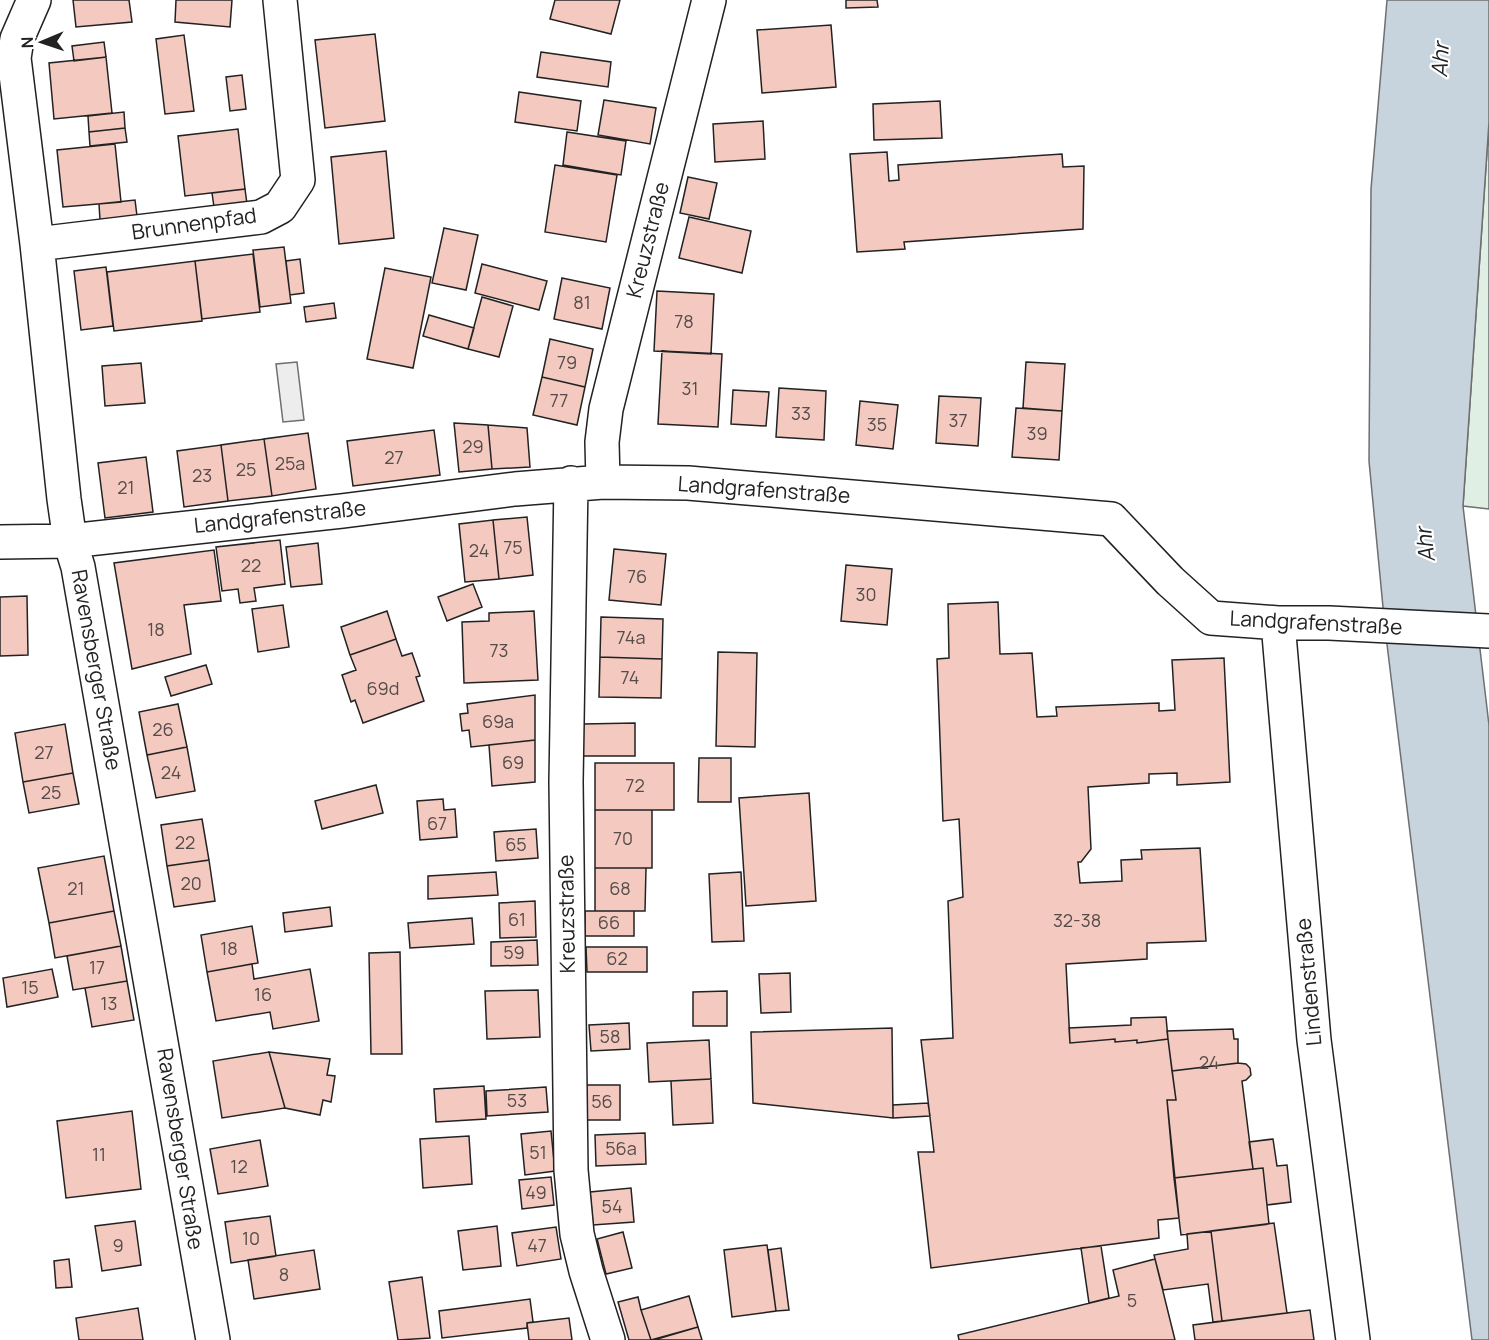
<svg xmlns="http://www.w3.org/2000/svg" width="1489" height="1340" font-family="Manrope,sans-serif">
<style>
.green{fill:#e0efe3;stroke:#6f6f6f;stroke-width:1.5}
.parking{fill:#ededed;stroke:#6f6f6f;stroke-width:1.5}
.water{fill:#c7d3dd;stroke:#6f6f6f;stroke-width:1.5}
.building{fill:#f3c9c0;stroke:#222;stroke-width:1.5}
.lines{fill:none;stroke-linecap:round;stroke-linejoin:round}
.minor-casing{stroke:#222;stroke-width:36}
.minor{stroke:#fff;stroke-width:33}
.labels{text-anchor:middle;stroke-width:4.5;stroke-linejoin:round;paint-order:stroke}
.number-label{font-size:18px;fill:#564c4a}
.street-label{font-size:21px;fill:#222;stroke:#fff}
.water-label{font-size:22px;font-style:italic;fill:#222;stroke:#fff}
</style>
<rect width="100%" height="100%" fill="#fff"/>
<path class="green" d="M1489,122v387l-26,-3z"/>
<path class="parking" d="M297,362l7,58 -21,2 -7,-58z"/>
<path class="water" d="M1387,0h102v122l-26,384 26,219v615h-17l-87,-712 -16,-167 2,-272z"/>
<path class="building" d="M73,0h56l3,22 -56,5z
M176,0h56l-2,27 -55,-5z
M555,0h65l-9,34 -61,-15z
M846,0h31l1,7 -32,1z
M831,25l5,62 -74,6 -5,-63z
M375,34l10,87 -60,7 -10,-88z
M184,35l10,76 -29,3 -9,-75z
M104,42l2,15 -32,4 -2,-15z
M541,52l70,10 -3,25 -71,-10z
M106,57l6,56 -58,6 -5,-56z
M242,75l4,34 -16,2 -4,-34z
M519,92l62,9 -4,30 -62,-9z
M604,100l52,8 -6,36 -52,-9z
M940,101l2,37 -68,2 -1,-36z
M124,112l1,16 -36,4 -1,-16z
M763,121l2,38 -50,3 -2,-38z
M125,128l2,14 -37,4 -1,-14z
M238,129l7,60 -60,7 -7,-60z
M567,132l59,9 -5,34 -58,-10z
M115,144l6,58 -58,5 -6,-57z
M386,151l8,87 -55,6 -8,-87z
M887,152l2,29 10,-1 -1,-15 164,-11 1,13 21,-1 -1,63 -179,13 1,7 -48,3 -7,-98z
M555,165l62,10 -11,67 -61,-10z
M688,177l29,6 -8,36 -29,-6z
M245,189l2,15 -33,3 -2,-14z
M135,200l2,16 -37,4 -1,-16z
M689,217l62,14 -9,42 -63,-15z
M444,228l34,7 -12,55 -34,-7z
M284,247l7,56 -31,4 -7,-57z
M253,254l7,58 -58,7 -7,-58z
M300,259l4,34 -14,2 -4,-34z
M195,261l7,60 -88,10 -7,-59z
M482,264l65,17 -8,29 -64,-17z
M106,267l7,59 -32,4 -7,-59z
M385,268l46,9 -18,91 -46,-9z
M562,278l48,10 -8,41 -48,-10z
M657,291l57,3 -3,60 -57,-3z
M482,297l31,9 -14,51 -31,-8z
M334,303l2,15 -30,4 -2,-15z
M429,315l45,13 -6,21 -45,-13z
M550,339l43,10 -8,38 -43,-10z
M662,351l60,3 -4,73 -60,-3z
M1026,362l39,2 -3,47 -39,-3z
M141,363l4,40 -40,3 -3,-40z
M542,377l43,10 -8,38 -44,-10z
M779,388l47,3 -2,49 -48,-3z
M733,390l36,2 -3,34 -35,-2z
M939,396l42,2 -3,48 -42,-3z
M860,401l38,4 -5,44 -37,-4z
M1016,408l46,3 -3,49 -47,-3z
M454,423l34,2 4,44 -33,3z
M488,425l39,3 3,39 -38,2z
M434,430l6,45 -87,11 -6,-45z
M308,433l8,56 -44,7 -8,-57z
M264,439l8,57 -44,5 -7,-56z
M221,445l7,56 -44,6 -7,-56z
M146,457l7,55 -48,6 -7,-55z
M527,517l6,58 -34,4 -6,-59z
M493,520l6,59 -34,3 -6,-58z
M280,540l5,44 -31,4 2,13 -16,2 -2,-14 -16,2 -6,-44z
M318,543l4,41 -31,3 -5,-40z
M614,549l52,5 -5,51 -52,-5z
M214,550l7,51 -37,4 7,49 -59,15 -18,-106z
M846,565l46,4 -5,56 -46,-4z
M473,584l9,23 -35,14 -9,-24z
M27,596l1,59 -28,1v-59z
M998,602l2,52 32,-1 5,64 20,-1 -1,-9 103,-4v8l16,-1 -3,-50 52,-2 6,124 -53,3v-12l-28,1v9l-61,4 3,62 -10,13h-3l2,21 42,-2 -1,-21 21,-1 -1,-9 59,-2 6,93 -59,2v16l-81,5 4,79 45,-4v3l22,-2v3l31,-4 8,61h-9l12,118 -21,2 1,18 -228,30 -13,-116h16l-13,-112 32,-2 -5,-137 15,-4 -4,-78 -16,2 -6,-162 12,-1 -1,-54z
M283,605l6,42 -31,5 -6,-43z
M387,611l9,28 -46,16 -9,-28z
M534,611l4,69 -74,3 -2,-61 27,-1v-8z
M601,617l62,2 -1,40 -62,-2z
M396,639l6,17 10,-3 8,23 -4,1 8,24 -61,22 -8,-23 -4,2 -9,-27 14,-5 -6,-15z
M718,652l39,1 -2,94 -39,-1z
M600,657l62,2 -1,39 -62,-1z
M206,665l6,19 -41,12 -6,-19z
M535,695v45l-64,7 -2,-17 -7,1 -2,-17 8,-1 -1,-9z
M178,704l9,43 -40,8 -8,-43z
M635,723v33h-52v-32z
M65,724l8,49 -50,9 -8,-49z
M535,740v42l-43,4 -3,-41z
M187,747l8,44 -39,7 -9,-43z
M699,758h32v44h-33z
M595,763h79v47h-79z
M73,773l6,31 -50,9 -6,-31z
M376,785l7,28 -61,16 -7,-28z
M809,793l7,108 -70,5 -7,-108z
M443,799l1,11 11,-1 2,28 -37,3 -3,-39z
M595,810h57v58h-57z
M202,819l7,41 -42,6 -6,-41z
M536,829l2,29 -42,3 -2,-29z
M104,856l10,55 -65,12 -11,-55z
M209,860l6,41 -41,6 -7,-41z
M595,868h51l-1,43h-50z
M496,872l2,23 -70,4v-23z
M741,872l3,69 -32,1 -3,-68z
M535,901l1,36 -36,1 -1,-35z
M330,907l2,19 -47,6 -2,-19z
M114,911l7,35 -66,12 -6,-35z
M585,911h49v25h-49z
M472,918l2,26 -64,4 -2,-25z
M252,926l6,37 -51,9 -6,-37z
M537,940l1,25 -47,1v-24z
M121,946l6,35 -54,9 -6,-34z
M586,947h61v25h-60z
M400,952l2,102h-31l-2,-101z
M252,964l2,15 56,-10 9,52 -46,8 -3,-17 -54,9 -9,-49z
M52,969l6,28 -51,10 -4,-29z
M790,973l1,39 -30,1 -2,-39z
M127,981l7,39 -42,7 -7,-39z
M538,990l2,47 -53,2 -2,-48z
M727,991v35h-34v-34z
M1166,1017l2,22 -31,4v-3l-22,2v-3l-45,4 -1,-15 62,-3v-7z
M629,1023l1,26 -39,2 -2,-26z
M892,1028l1,90 -140,-15 -2,-71z
M1233,1029l1,10h4v24l-66,8 -5,-40z
M709,1040l2,39 -62,3 -2,-39z
M269,1052l61,7 -3,16 8,1 -4,26 -8,-2 -3,15 -35,-7z
M269,1052l16,56 -63,10 -9,-57z
M1238,1063l8,1 4,4 1,7 -5,5 -4,1 11,88 -79,9 -7,-78h9l-4,-29z
M711,1079l2,44 -40,2 -2,-44z
M585,1085h35v35h-35z
M484,1086l2,33 -50,3 -2,-33z
M546,1087l2,25 -61,4 -1,-25z
M928,1103l2,13 -37,2v-13z
M132,1111l9,78 -75,9 -9,-77z
M551,1131l4,40 -30,4 -4,-41z
M645,1133l1,31 -50,2 -1,-31z
M469,1136l3,48 -49,4 -3,-49z
M1273,1139l4,27 10,-1 4,37 -24,3 -4,-37 -10,1 -4,-27z
M260,1140l8,46 -50,8 -8,-45z
M1263,1168l6,56 -88,11 -7,-57z
M551,1177l3,28 -32,4 -3,-29z
M631,1188l3,34 -41,3 -3,-33z
M270,1216l6,40 -45,7 -6,-41z
M135,1221l6,44 -39,6 -7,-45z
M1274,1223l13,90 -65,8 -11,-90z
M497,1226l4,40 -38,4 -5,-39z
M556,1227l5,32 -44,7 -5,-33z
M1211,1231l11,90 -9,1 -5,-38 -45,6 -9,-35 34,-6 -1,-15z
M623,1232l9,36 -26,6 -9,-35z
M767,1245l9,66 -44,6 -8,-67z
M1101,1246l8,52 -20,5 -8,-55z
M781,1248l8,62 -13,1 -8,-61z
M314,1250l6,39 -66,10 -6,-39z
M69,1259l3,28 -16,1 -2,-27z
M1155,1259l20,81h-216l-1,-5 161,-39 -6,-26z
M422,1277l8,61 -32,2 -9,-58z
M689,1296l9,31 -47,13 -10,-30z
M638,1297l3,13 10,30h-22l-11,-38z
M530,1299l3,23 -6,1v5l-85,10 -3,-27z
M138,1308l5,32h-64l-3,-22z
M1310,1310l4,30h-119l-2,-15z
M569,1318l3,22h-43l-2,-17z
M698,1327l4,13h-48z"/>
<g class="lines">
<defs>
<path id="minor" d="M34,0l-17,39 -3,19 23,186 27,255 6,42 8,26 135,773
M37,244l224,-27 19,-10 18,-27 -18,-180
M603,482l-1,-40 4,-33 103,-409
M571,483l-5,299 5,388 6,64 9,37 22,69
M0,542l70,-1 272,-30 173,-22 88,-7 85,1 423,36 59,62 41,37 67,5h51l160,8
M1278,623l36,417 39,300"/>
</defs>
<use href="#minor" class="minor-casing"/>
<use href="#minor" class="minor"/>
</g>
<g class="labels">
<g class="number-label">
<text x="582" y="309">81</text>
<text x="684" y="328">78</text>
<text x="567" y="369">79</text>
<text x="690" y="395">31</text>
<text x="559" y="407">77</text>
<text x="801" y="420">33</text>
<text x="958" y="427">37</text>
<text x="877" y="431">35</text>
<text x="1037" y="440">39</text>
<text x="473" y="453">29</text>
<text x="394" y="464">27</text>
<text x="290" y="470">25a</text>
<text x="246" y="476">25</text>
<text x="202" y="482">23</text>
<text x="126" y="494">21</text>
<text x="513" y="554">75</text>
<text x="479" y="557">24</text>
<text x="251" y="572">22</text>
<text x="637" y="583">76</text>
<text x="866" y="601">30</text>
<text x="156" y="636">18</text>
<text x="631" y="644">74a</text>
<text x="499" y="657">73</text>
<text x="630" y="684">74</text>
<text x="383" y="695">69d</text>
<text x="498" y="728">69a</text>
<text x="163" y="736">26</text>
<text x="44" y="759">27</text>
<text x="513" y="769">69</text>
<text x="171" y="779">24</text>
<text x="635" y="792">72</text>
<text x="51" y="799">25</text>
<text x="437" y="830">67</text>
<text x="623" y="845">70</text>
<text x="185" y="849">22</text>
<text x="516" y="851">65</text>
<text x="191" y="890">20</text>
<text x="76" y="895">21</text>
<text x="620" y="895">68</text>
<text x="517" y="926">61</text>
<text x="1077" y="927">32-38</text>
<text x="609" y="929">66</text>
<text x="229" y="955">18</text>
<text x="514" y="959">59</text>
<text x="617" y="965">62</text>
<text x="97" y="974">17</text>
<text x="30" y="994">15</text>
<text x="263" y="1001">16</text>
<text x="109" y="1010">13</text>
<text x="610" y="1043">58</text>
<text x="1209" y="1069">24</text>
<text x="517" y="1107">53</text>
<text x="602" y="1108">56</text>
<text x="621" y="1155">56a</text>
<text x="538" y="1159">51</text>
<text x="99" y="1161">11</text>
<text x="239" y="1173">12</text>
<text x="536" y="1199">49</text>
<text x="612" y="1213">54</text>
<text x="251" y="1245">10</text>
<text x="118" y="1252">9</text>
<text x="537" y="1252">47</text>
<text x="284" y="1281">8</text>
<text x="1132" y="1307">5</text>
</g>
<g class="street-label">
<text transform="translate(194 224) rotate(-8)" y="7">Brunnenpfad</text>
<text transform="translate(648 240) rotate(-76)" y="7">Kreuzstraße</text>
<text transform="translate(764 490) rotate(4)" y="7">Landgrafenstraße</text>
<text transform="translate(280 517) rotate(-6)" y="7">Landgrafenstraße</text>
<text transform="translate(1316 623) rotate(3)" y="7">Landgrafenstraße</text>
<text transform="translate(96 670) rotate(80)" y="7">Ravensberger Straße</text>
<text transform="translate(567 914) rotate(-91)" y="7">Kreuzstraße</text>
<text transform="translate(1309 982) rotate(-95)" y="7">Lindenstraße</text>
<text transform="translate(180 1149) rotate(81)" y="7">Ravensberger Straße</text>
</g>
<g class="water-label">
<text transform="translate(1440 60) rotate(-87)" y="8">Ahr</text>
<text transform="translate(1425 545) rotate(-97)" y="8">Ahr</text>
</g>
</g>
<g transform="translate(42 42) rotate(268)" stroke="#ffffff" stroke-width="4.5" paint-order="stroke">
<path d="M0-4.5L10 22L0 15L-10 22Z" fill="#222222"/>
<text y="-9" font-size="16" font-weight="bold" text-anchor="middle" fill="#222222">N</text>
</g>
</svg>
